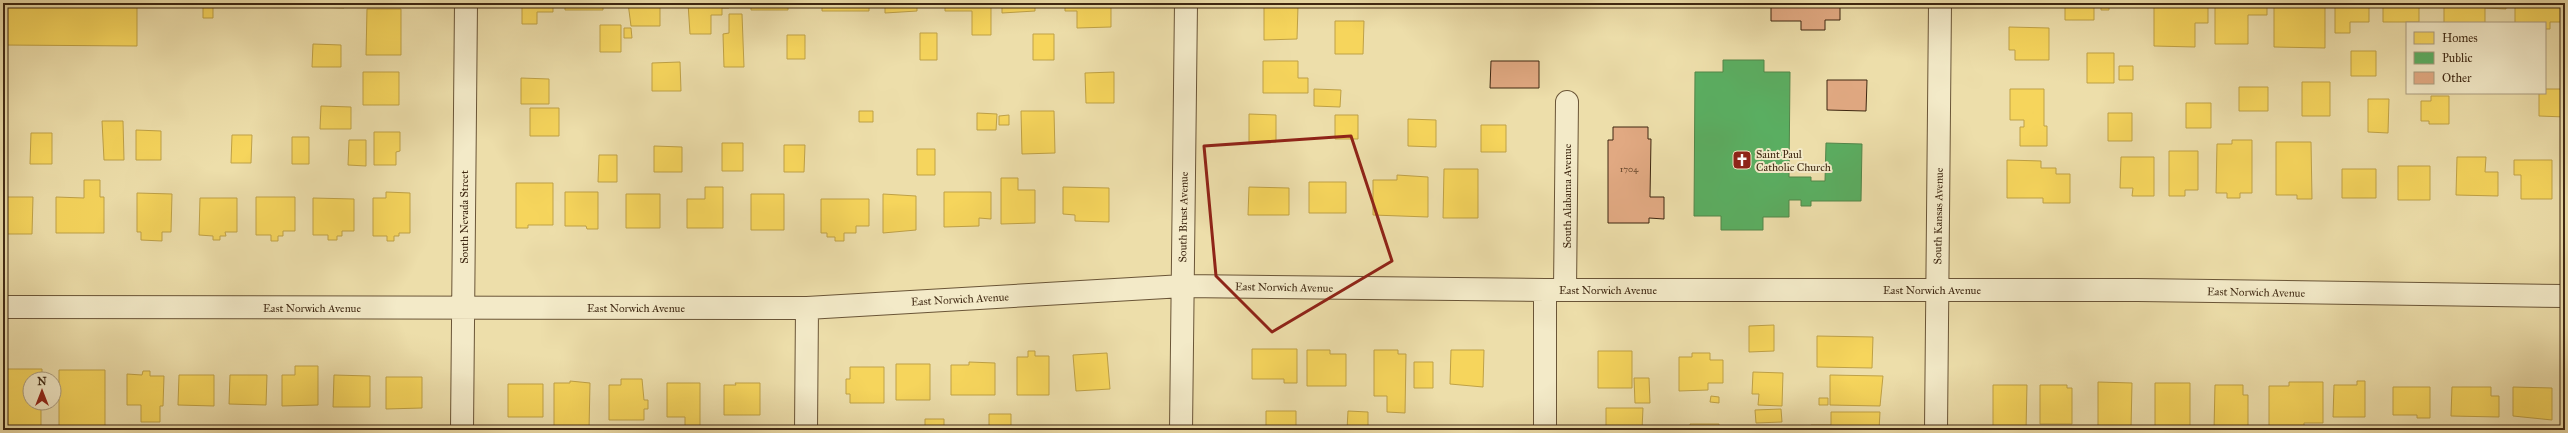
<svg xmlns="http://www.w3.org/2000/svg" width="2568" height="433" font-family="'IM FELL Great Primer',serif">
<style>
.homes{fill:#f6d55c;stroke:#bfa146}
.public{fill:#5aae61;stroke:#528649}
.building{fill:#e1a982;stroke:#3e2711}
.lines{fill:none;stroke-linecap:round;stroke-linejoin:round}
.minor-casing{stroke:#6a5537;stroke-width:24}
.minor{stroke:#f3eac8;stroke-width:22}
.marked{fill:none;stroke:#8f2418;stroke-width:3;stroke-linejoin:round}
.labels{text-anchor:middle;stroke-width:4;stroke-linejoin:round;paint-order:stroke}
.number-label{font-size:9px;fill:#67482d}
.poi-label{font-size:11px;fill:#3e2711;stroke:#f3eac8;text-anchor:start}
.street-label{font-size:11px;fill:#3e2711;stroke:#f3eac8}
</style>
<rect width="100%" height="100%" fill="#eddeaa"/>
<filter id="stains"><feTurbulence type="fractalNoise" baseFrequency=".005" numOctaves="4"/><feColorMatrix values="0 0 0 0 .2 0 0 0 0 .09 0 0 0 0 .02 0 0 0 .5 -.17"/></filter>
<radialGradient id="worn" r=".72"><stop offset=".6" stop-color="#630" stop-opacity="0"/><stop offset="1" stop-color="#630" stop-opacity=".3"/></radialGradient>
<path class="homes" d="M3,3h134v43l-134,-1z
M316,3h28v5l-28,-1z
M522,3h31v9h-16v12h-15z
M565,3h38v7h-38z
M628,3h32v23h-29z
M688,3h41v5h-7v7h-11v19h-21z
M751,3h37v7h-37z
M822,3h47v8h-47z
M885,3h32v8l-32,2z
M945,3h46v32h-19v-24h-27z
M1002,3h33v8l-33,2z
M1065,3h46v24l-34,1v-17h-12z
M2065,3h29v17h-29z
M2101,3h8v7h-8z
M2154,3h54v20h-13v24l-41,-1z
M2215,3h52v12h-19v29h-33z
M2274,3h51v45l-51,-1z
M2335,3h34v19h-19v11h-15z
M2383,3h36v19h-36z
M2444,3h62v6l-21,-1v15h-41z
M2515,3h50v19h-15v7h-5v-6h-30z
M203,5h10v13h-10z
M1264,6h34l-1,33 -33,1z
M367,9h34v46h-35z
M729,14h13l2,53h-20l-1,-33 6,-1z
M1335,21h29l-1,33h-28z
M600,25h21v27h-21z
M2009,27l40,1v32h-34v-10h-6z
M624,28h7l1,10h-8z
M920,33h17v27h-17z
M1033,34h21v26h-21z
M787,35h18v24h-18z
M313,44l28,1v22h-29z
M2351,51h25v25h-25z
M2087,53h27v30h-27z
M1263,61h35v17h10v15h-45z
M680,62l1,29h-29v-28z
M2119,66h14v14h-14z
M363,72h36v33h-36z
M1114,72v31h-28l-1,-30z
M521,78l28,1v25h-28z
M2302,82h28v34h-28z
M2239,87h29v24h-29z
M1314,89l27,1 -1,17 -26,-1z
M2010,89h34v37h3v20h-27v-19h4v-7h-14z
M2545,89h20v28l-26,-1v-23h6z
M2431,96h18v28h-20v-3h-8v-20h10z
M2368,99h21l-1,34 -20,-1z
M2186,103h25v25h-25z
M321,106l30,1v22h-31z
M530,108h29v28h-29z
M859,111h14v11h-14z
M1021,111h33l1,42 -33,1z
M977,113l20,1 -1,16h-19z
M2108,113h24v28h-24z
M1249,114l27,1v27h-27z
M1009,115v10h-10v-9z
M1335,115h23v24h-23z
M1408,119l28,1v27l-28,-1z
M102,121h21l1,39h-20z
M1481,125h25v27h-25z
M136,130l25,1v29h-25z
M374,132h26v19l-4,1v13h-22z
M31,133h21v31h-22z
M232,135h20l-1,28h-20z
M292,137h17v27h-17z
M349,140h17v26l-18,-1z
M2232,140h20v53h-12v5h-13v-5h-11l1,-49h15z
M2276,142h35l1,57h-15v-4h-21z
M722,143h21v28h-21z
M784,145h21l-1,27h-20z
M654,146l28,1v25h-28z
M917,149h18v26h-18z
M2169,151h29v39h-13v6h-16z
M599,155h18v27h-19z
M2121,157h33v39h-22l1,-8h-13z
M2457,157h29l-1,15h13v24l-42,-1z
M2007,160l34,1v7h15v6h14v29h-27v-5h-36z
M2514,160h38v39h-31v-24h-7z
M2398,166h32v34h-32z
M1444,169h34v49h-35z
M2342,169h34v29h-34z
M1397,175l31,2v40l-55,-2v-35h24z
M1001,178h17v12h17v33l-34,1z
M84,180h16v17h4v36h-48v-36l28,1z
M1309,182h37v31h-37z
M516,183h37v42h-25v3h-12z
M705,187h18v41h-36v-29h18z
M1063,187l46,1v34l-34,-1v-6l-12,-1z
M1249,187l40,1v27h-41z
M386,192l24,1v40h-11v3h-5v5h-7v-5h-14v-38h13z
M565,192h33v37h-11l-1,-3h-21z
M944,192h47v27l-12,-1v8l-35,1z
M137,193l35,1 -1,38h-9v9l-21,-1v-8h-4z
M626,194h34v34h-34z
M751,194h33v36h-33z
M883,194l33,2v34l-33,3z
M3,197h30l-1,37h-29z
M256,197h39v34h-12v5h-5v5h-7v-6h-15z
M200,198h37v34h-12l1,4h-6v4h-7v-4l-14,-1z
M313,198l41,1v32h-12v5h-5v4h-9v-5h-15z
M821,199h48v27h-13v7h-12v8h-9v-4h-8v-4h-6z
M1774,325v26l-25,1v-26z
M1817,336l56,1 -1,31 -55,-1z
M1252,349h45v34h-13v-4h-32z
M1307,350h23v4h16v32h-39z
M1374,350h24v4h8l-1,59 -18,-1v-16h-13z
M1451,350h33l-1,37 -33,-3z
M1028,351h7v5h14v39h-32v-38h11z
M1598,351h34v37h-34z
M1107,353l3,36 -34,2 -3,-36z
M1692,353h18v7h13v23h-15v7l-29,1v-34h13z
M969,362l26,1v32h-44v-30h18z
M1414,362h19v26h-19z
M896,364h34v36h-34z
M295,366h23v39l-36,1v-31h13z
M850,367h34v36h-34v-9h-4v-15h4z
M3,369h39v10h-12v24h11v27h-38z
M59,370h46v60h-46z
M143,371h7v5h14l-1,30h-3v16h-19v-17h-14v-31l15,1z
M1753,372l30,1 -1,33 -24,-1 1,-11h-7z
M179,375h35v31l-36,-1z
M230,375h37l-1,30 -37,-1z
M334,375l36,1v31h-37z
M1830,375l53,1 -3,30 -50,-1z
M386,377h36v31l-36,1z
M1634,378h15l1,25h-15z
M621,379h21l2,21h4v9h-4v11h-35v-35h12z
M570,381l20,2 -1,47h-35v-47h16z
M2357,381h8v36h-32l1,-32h23z
M2098,382l34,1 -1,46h-33z
M2289,382h34v41h-19v7h-35v-44h20z
M667,383h33v46h-15v-12h-18z
M735,383h25v32h-36v-30h12z
M2155,383h35v47h-35z
M508,384h35v33h-35z
M1993,385h34l-1,45h-33z
M2040,385h27v3h5v36h-32z
M2215,385h28v10h5v35h-34z
M2393,387h37v31h-13v-3h-24z
M2452,387h39v9h8v21l-48,-1z
M2513,387l39,1v32l-39,-4z
M1711,396l8,1v6l-9,-1z
M1819,398h9v7h-9z
M1606,408h37l-1,22h-36z
M1781,409l1,13 -26,1 -1,-13z
M1266,411h30v19h-30z
M1348,411l20,1v18h-21z
M1831,412h49l-1,18h-68v-5h20z
M989,414h22v16h-22z
M925,419h19v11h-19z
M1690,424h29v6h-29z"/>
<path class="public" d="M1723,60h41v12h26l-1,105h22v4h14l1,-38 36,1 -1,57h-50v5h-10v-6h-12v17h-26v13h-42v-14h-27l1,-144h28z"/>
<path class="building" d="M1771,3h69v17h-15v10h-24v-9h-30z
M1491,61h48v27h-49z
M1827,80h40l-1,31 -39,-1z
M1613,127h35v12h3l-1,58h14v22l-15,-1v5h-41v-83h5z"/>
<g class="lines">
<defs>
<path id="minor" d="M1565,290l2,-188
M3,307l804,1 376,-22 362,4h593l427,6
M462,430l4,-427
M806,430l1,-122
M1181,430l5,-427
M1545,430v-140
M1936,430l4,-427"/>
</defs>
<use href="#minor" class="minor-casing"/>
<use href="#minor" class="minor"/>
</g>
<path class="marked" d="M1351,136l41,125 -120,71 -56,-56 -12,-130z"/>
<defs>
<symbol id="church-square" viewBox="-11 -11 22 22"><rect x="-9" y="-9" width="18" height="18" rx="4" fill="#8f2418" stroke="#f3eac8"/><path d="M-1.2-6h2.4v3.5h3.3v2.4h-3.3V6h-2.4V-.1h-3.3v-2.4h3.3Z" fill="#fff"/></symbol>
</defs>
<g fill-rule="evenodd">
<use href="#church-square" x="1731" y="149" width="22" height="22"/>
</g>
<g class="labels">
<g class="number-label">
<text x="1629" y="172">1704</text>
</g>
<g class="poi-label">
<text x="1756" y="158">Saint Paul<tspan x="1756" dy="13">Catholic Church</tspan></text>
</g>
<g class="street-label">
<text transform="translate(1567 196) rotate(-90)" y="4">South Alabama Avenue</text>
<text transform="translate(1938 216) rotate(-89)" y="4">South Kansas Avenue</text>
<text transform="translate(464 217) rotate(-90)" y="4">South Nevada Street</text>
<text transform="translate(1183 217) rotate(-89)" y="4">South Brust Avenue</text>
<text transform="translate(1284 287) rotate(1)" y="4">East Norwich Avenue</text>
<text x="1608" y="294">East Norwich Avenue</text>
<text x="1932" y="294">East Norwich Avenue</text>
<text transform="translate(2256 292) rotate(1)" y="4">East Norwich Avenue</text>
<text transform="translate(960 299) rotate(-3)" y="4">East Norwich Avenue</text>
<text x="312" y="312">East Norwich Avenue</text>
<text x="636" y="312">East Norwich Avenue</text>
</g>
</g>
<rect width="2568" height="433" fill="none" stroke="#eddeaa" stroke-width="16"/>
<rect x="4" y="4" width="2560" height="425" fill="none" stroke="#3e2711" stroke-width="2"/>
<rect x="8" y="8" width="2552" height="417" fill="none" stroke="#3e2711"/>
<rect x="2406" y="22" width="140" height="72" fill="#f3eac8" stroke="#ab9c7f"/>
<rect x="2414" y="32" width="20" height="12" fill="#f6d55c" stroke="#ab9c7f"/>
<text x="2442" y="42" font-size="12" fill="#3e2711">Homes</text>
<rect x="2414" y="52" width="20" height="12" fill="#5aae61" stroke="#ab9c7f"/>
<text x="2442" y="62" font-size="12" fill="#3e2711">Public</text>
<rect x="2414" y="72" width="20" height="12" fill="#e1a982" stroke="#ab9c7f"/>
<text x="2442" y="82" font-size="12" fill="#3e2711">Other</text>
<g transform="translate(42 391)"><circle r="19" fill="#f3eac8" stroke="#ab9c7f"/>
<path d="M0-3L7 15L0 10L-7 15Z" fill="#8f2418"/>
<text y="-6" font-size="11" font-weight="bold" text-anchor="middle" fill="#3e2711">N</text>
</g>
<rect width="100%" height="100%" filter="url(#stains)"/>
<rect width="100%" height="100%" fill="url(#worn)"/>
</svg>
